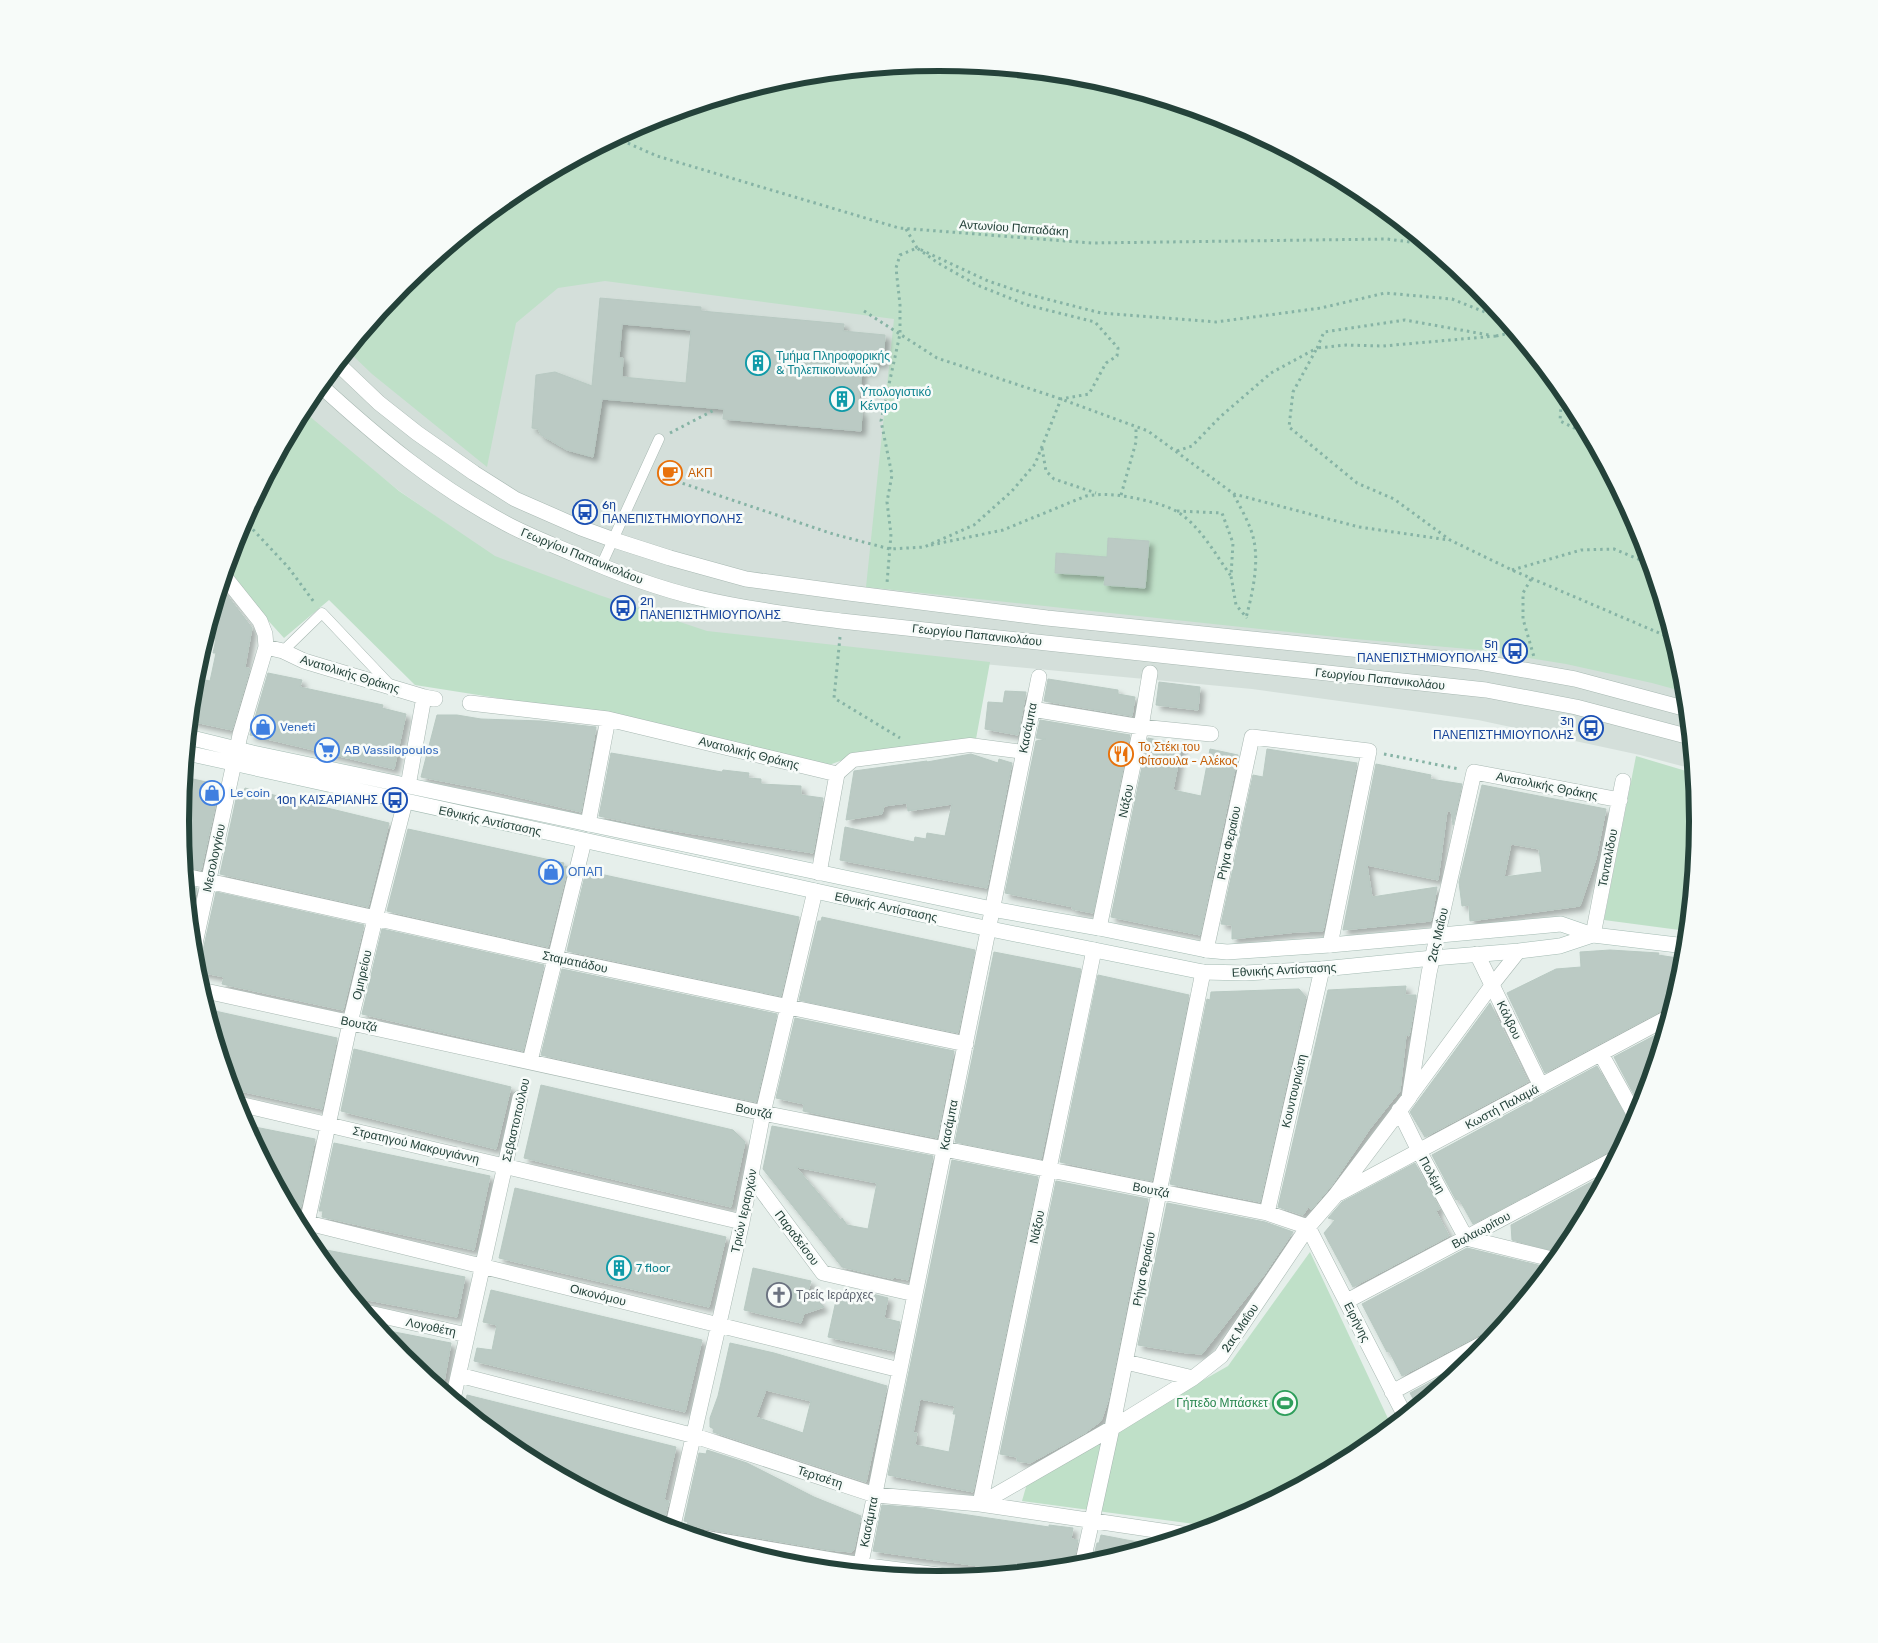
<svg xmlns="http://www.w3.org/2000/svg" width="1878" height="1643" font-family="Rubik,sans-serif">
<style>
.built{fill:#d4dfda}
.green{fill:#bfe0c8}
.building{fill:#bbcac4;stroke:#b8c9c2;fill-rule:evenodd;filter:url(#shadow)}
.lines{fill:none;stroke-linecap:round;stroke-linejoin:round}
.service-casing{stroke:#a8b8b2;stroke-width:11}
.pedestrian-casing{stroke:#a8b8b2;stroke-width:15}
.minor-casing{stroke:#a8b8b2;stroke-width:16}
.secondary-casing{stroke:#a4bbb3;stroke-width:16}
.path{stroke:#86b3a5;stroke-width:3;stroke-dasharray:2.5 4;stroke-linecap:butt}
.service{stroke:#fff;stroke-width:10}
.pedestrian{stroke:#fff;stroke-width:14}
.minor{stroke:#fff;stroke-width:15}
.secondary{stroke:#fff;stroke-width:15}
.labels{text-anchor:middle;stroke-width:5;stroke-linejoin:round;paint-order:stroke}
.street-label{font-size:12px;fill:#24423a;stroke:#f7fbf9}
.culture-label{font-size:12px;fill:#0d838f;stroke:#f7fbf9;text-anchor:start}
.food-label{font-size:12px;fill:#c56008;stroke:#f7fbf9;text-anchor:start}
.transit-label{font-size:12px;fill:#164399;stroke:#f7fbf9;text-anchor:end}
.shop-label{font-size:12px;fill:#366cbe;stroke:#f7fbf9;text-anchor:start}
.worship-label{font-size:12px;fill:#5b616d;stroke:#f7fbf9;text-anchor:start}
.leisure-label{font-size:12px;fill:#27864d;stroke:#f7fbf9;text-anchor:end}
.rim{fill:none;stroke:#24423a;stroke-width:6}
</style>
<defs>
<filter id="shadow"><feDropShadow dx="4.5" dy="4.5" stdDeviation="2.5" flood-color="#0004"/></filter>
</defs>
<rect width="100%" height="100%" fill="#e6efeb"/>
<path class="built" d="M939,63l148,14 143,43 131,71 115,94 94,115 70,131 43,143 10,95 -53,-14 -162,-35 -226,-31 -451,-42 -103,-14 -205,-77 -95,-66 -90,-72 -6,-7 6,-11 95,-115 115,-95 131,-70 142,-43z"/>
<path class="green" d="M939,63l148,14 143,43 131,71 115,94 94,115 70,131 43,143 2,18 -33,-9 -86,-19 -86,-14 -125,-11 -489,-52 28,-268 -289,-38 -47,7 -42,35 -29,144 -115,-93 -24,-23 55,-66 115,-95 131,-70 142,-43z
M302,410l97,81 96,65 104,39 108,36 283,31 -14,77 -114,14 -33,12 -219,-49 -195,-31 -86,-85 -45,38 -59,-65 13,-42z
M1636,756l50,15 1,-2 6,2 5,51 -11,109 -83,-11z
M1310,1252l82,175 -32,26 -131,70 -12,4 -195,-26 6,-21 200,-114z"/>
<path class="building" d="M600,298l101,9v4l143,13 -1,7 42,4 -2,28h-10l-1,8 -10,-1 -4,42h4l-1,19 -138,-12 1,-10 -122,-10 -9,58 -26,-7 -26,-15 -3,-6 -6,-1 4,-53 19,-3 37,14zM622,324l69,6 -5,53 -64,-6 1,-19h-4z
M1108,538l41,3 -4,47 -41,-3 1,-9 -50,-3 1,-20 51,4z
M221,587l31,41 -7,39 5,2 -18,61 -42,-9 4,-43 16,3 6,-28h-3l3,-14 -6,-2 5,-23 -2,-2z
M268,673l34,7 -2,7 83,18 -1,3 24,6 -12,55 -144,-34z
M1048,679l70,11v4l17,3 -3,19 -88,-15z
M1159,682l41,5 -2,23 -42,-5z
M1005,691l21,1 -8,43 -33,-6 3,-27 15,1z
M437,715h20l24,4 60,2 55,6 -15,85 -92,-22 -68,-13z
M1040,720l90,15 -37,178 -21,-4 1,-2 -68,-14 31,-152 10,-2 -10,-1z
M1148,738l34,7 -9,45 28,6 9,-47 28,6 -38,180 -89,-18z
M1267,749l90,14 -34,168 -26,1 -65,7v-14l-11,-1 32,-149 10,2z
M611,753l111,19 1,-2 26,3 -1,5 13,1v5l40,2v9l22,3 -10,55 -156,-25 -58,-12z
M971,754l27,9 1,-4 13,4 -25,125 -147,-28 5,-33 69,15 1,-5 11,2 1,-6 18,3 7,-32 -44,7 -1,-8 -23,3 -2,8 -36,6 8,-49 73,-10v1z
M1376,764l55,11 -1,4 32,5 -9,41 -2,-14h-4l-9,69 -71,-15 5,32 65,-10 -6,34 -88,9z
M184,777l36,8 -19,85 -17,-3 -4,-45z
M1482,785l124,24 -10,50 -16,47 -110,15 -1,-16 -7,1 -3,-24zM1511,844l28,5 3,23 -38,5z
M245,788l144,35 -21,84 -148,-33 18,-84 6,1z
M408,829l156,34 -1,3 5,1 -20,80 -161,-36z
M586,871l213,46 -18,79 -214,-45z
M186,886l11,2 -7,35 -3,-32z
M216,892l148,33 -21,85 -121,-26 2,-7 -29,-6 -1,-9 6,-2 2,-5z
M822,917l153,33 -17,83 -159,-33 19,-79h3z
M382,929l162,36 -21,86 -161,-37z
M1610,950l49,3 -1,2 26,4 -1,11 -11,38 -7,1 -120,64 -38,-80 49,-24 25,-2 -1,-15z
M994,952l87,17 -40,190 -86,-17z
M562,969l215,45 -21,88 -215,-47z
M1098,975l91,20 -37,186 -92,-19z
M1406,986l-1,9h11v3l-7,38 -3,-1 -6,56 -31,39 -37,55 -21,25 -2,-4 -6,9 -25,-8 50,-217z
M1299,989l7,8 -46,205 -90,-18 37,-185 3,1 1,-8z
M1490,1003l38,79 -103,55 -15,-25z
M206,1009l131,29 -15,71 -91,-20z
M795,1018l159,33 -17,87 -134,-27 1,-7 -28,-6z
M1665,1030l-5,18 -19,60 -27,-51z
M354,1049l157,38 -15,62 -155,-38z
M1597,1066l35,61 -12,23h-8l-139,74 -14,-25 -3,1 -24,-45z
M541,1085l192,45 12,12 -14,65 -207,-49z
M245,1125l70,14 -14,68 -14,-2z
M772,1126l161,30 -25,124 -15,-3v2l-51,-12 -79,-98zM796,1167l81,16 -9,46 -21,-4 -5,-7 -1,2z
M334,1143l156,33 -16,74 -152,-33 1,-6h-4z
M952,1160l86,17 -65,315 -85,-17zM920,1399l35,7 -2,8h3l-7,38 -34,-7 2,-12h-4z
M1415,1163l25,46 -4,2 13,25 -96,51 -29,-54 11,-13 -7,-2 14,-16z
M1608,1173l-38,70 -8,10 -50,-13 -1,-15z
M1056,1181l92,18 -40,202 -7,20 -16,12 -55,30 -13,-2v-4l-17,-3z
M515,1188l211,49 -17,70 -210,-49z
M1167,1203l98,19 28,10 -29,43 -62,79 -15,-1 -49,-8z
M311,1247l154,30 -8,40 -105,-20z
M1467,1248l83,20 -53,64 -5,-2 -5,1 -85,45 -13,-25 -2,1 -25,-48z
M753,1268l58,13 -3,10 16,16 -20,7 -3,9 -57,-13z
M491,1290l211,50 -17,72 -211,-51 3,-13 15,2 5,-25 -14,-3z
M857,1290l31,8 -4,20 16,4 -6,29 -66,-14 9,-41 18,4z
M379,1329l72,14 -7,39 -16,-3 -26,-21z
M730,1343l44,10 113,33 -21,96 -153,-50 1,-3 -4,-2v-9l8,-22zM766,1390l45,11 -8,32 -47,-16z
M1475,1358l-3,3 -55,45 -7,-13z
M467,1395l209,52 -12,53 5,1 -4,16 -51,-13 -97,-52 -53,-43z
M707,1450l40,13 67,34 47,19 -7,33 -2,3 -23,-2 -123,-21 -19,-5 1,-2 -4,-1 15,-68 7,1z
M882,1505l39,3 128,19v-2l24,3 -2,11 7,1 -5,27 -53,5 -147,-21z
M1101,1535l26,5 30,5 -65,19 5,-21h2z"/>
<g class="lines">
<defs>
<path id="service" d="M601,566l58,-127
M283,651l39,-38 68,72"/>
<path id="pedestrian" d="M837,774l16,-14 117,-15 54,7
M1409,1098l83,-113 27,-34"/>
<path id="minor" d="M338,364l41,39 38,30 57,40 41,26 66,29 33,12 56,18 76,21 103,14 198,25 432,44 96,17 112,30
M320,385c59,54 114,100 185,138 22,12 46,21 69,31 40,18 82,34 125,44 47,11 95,17 142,23l645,69 90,17 114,30
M266,647l17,4 21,10 120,36 11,2
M470,703l138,16 229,55 -18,99
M1032,709l109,18 70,7
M408,786l16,-89
M588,824l20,-105
M185,876l370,82 411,86
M1099,928l42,-201 9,-54
M1593,935l30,-154
M1206,950l46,-213 117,14 -39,194
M193,953l47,-218 26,-88 -1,-13 -5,-13 -36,-45
M1477,954l64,132
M201,990l562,123 504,100 41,14 97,189
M1601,1054l36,65
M530,1061l54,-220
M235,1103l507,119
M1399,1110l20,41 47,87 90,22
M751,1176l72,97 92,21
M1340,1193l329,-176
M1267,1213l55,-244
M296,1220l604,150
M304,1237l46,-214 25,-104 30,-117
M1347,1301l269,-143
M365,1312l102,23
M1126,1362l67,16
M459,1375l236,61 180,59 105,9 209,31
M1392,1392l99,-53
M453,1399l67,-301
M980,1504l132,-76 81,-50 28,-22 87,-129 27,-31 74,-98 20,-125 45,-201 146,28
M980,1504l114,-554
M672,1530l70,-308 21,-109 52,-222
M697,1537l164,28 100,13
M1082,1566l30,-138 91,-456
M859,1573l180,-896"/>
<path id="secondary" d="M188,737l65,16 739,156 107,19 107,22 21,2 103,-7 231,-21 32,11 93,11
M187,753l774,170 242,49 42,1 77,-4 111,-11 86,-7 41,-5 33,-11"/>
</defs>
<use href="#service" class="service-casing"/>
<use href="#pedestrian" class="pedestrian-casing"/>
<use href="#minor" class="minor-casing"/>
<use href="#secondary" class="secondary-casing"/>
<path class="path" d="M616,138l41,18 242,72 193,15 295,-4 38,5
M906,229l11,19 71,33 39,13 74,19 115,9 105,-14 64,-15 67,6 53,21
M864,311l73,47 124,41 87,32 86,63 125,33 90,13
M1496,336l-113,10 -37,-1 -29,3 -24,44 -4,35 68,56 37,16 56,41 62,30 161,69
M1496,336l19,-4
M1562,390l-2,31 29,14
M670,433l46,-24
M1042,448l4,23 8,8 42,14
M1177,451l15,-5 28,-29 51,-44 46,-25 7,-16 81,-12 84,15
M658,475l175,59 57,15 34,-2 50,-22 38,-34 23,-27 26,-65 28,-5 17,-31 11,-7 1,-8 -23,-26 -68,-17 -50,-20 -39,-22 -21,-15 -17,7 -4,13 4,37v29l-19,87 11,54 -5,27 4,32 -4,49
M1121,495l15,-53v-15
M1234,495c7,14 17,30 20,46 5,24 -2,54 -8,77
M1177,511l45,2 11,30 -2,33 5,29 11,13
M244,520l44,47 26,35
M931,545l72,-15 83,-34c18,-3 35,-1 53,3 13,3 26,6 37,12 24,14 39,43 55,65
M1512,570l69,-20 33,-1 36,15
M1531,579l-8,14v26l11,38
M840,637l-6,61 66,40
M1384,754l75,15"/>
<use href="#service" class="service"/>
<use href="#pedestrian" class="pedestrian"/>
<use href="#minor" class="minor"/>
<use href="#secondary" class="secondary"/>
</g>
<defs>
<symbol id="building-ring" viewBox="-11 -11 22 22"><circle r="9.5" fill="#f7fbf9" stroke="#0f9aa8" stroke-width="1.5"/><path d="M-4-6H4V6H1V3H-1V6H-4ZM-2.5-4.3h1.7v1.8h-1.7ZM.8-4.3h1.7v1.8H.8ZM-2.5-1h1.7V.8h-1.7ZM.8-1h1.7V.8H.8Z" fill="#0f9aa8"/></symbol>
<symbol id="cafe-ring" viewBox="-11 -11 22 22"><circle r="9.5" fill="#f7fbf9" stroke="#e8710a" stroke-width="1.5"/><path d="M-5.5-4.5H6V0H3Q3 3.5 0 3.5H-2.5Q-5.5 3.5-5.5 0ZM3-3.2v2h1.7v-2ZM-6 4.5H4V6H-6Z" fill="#e8710a"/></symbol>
<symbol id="bus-ring" viewBox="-11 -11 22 22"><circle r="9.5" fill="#f7fbf9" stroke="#1a4fb4" stroke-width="1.5"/><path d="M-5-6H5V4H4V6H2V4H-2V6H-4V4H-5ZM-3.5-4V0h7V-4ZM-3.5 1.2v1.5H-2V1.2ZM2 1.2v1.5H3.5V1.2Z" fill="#1a4fb4"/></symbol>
<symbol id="shop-ring" viewBox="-11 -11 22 22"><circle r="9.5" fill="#f7fbf9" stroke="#3f7fe0" stroke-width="1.5"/><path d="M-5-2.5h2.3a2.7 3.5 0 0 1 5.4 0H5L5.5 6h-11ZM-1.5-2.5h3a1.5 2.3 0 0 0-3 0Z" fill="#3f7fe0"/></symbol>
<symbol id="supermarket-ring" viewBox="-11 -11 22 22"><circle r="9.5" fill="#f7fbf9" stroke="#3f7fe0" stroke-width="1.5"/><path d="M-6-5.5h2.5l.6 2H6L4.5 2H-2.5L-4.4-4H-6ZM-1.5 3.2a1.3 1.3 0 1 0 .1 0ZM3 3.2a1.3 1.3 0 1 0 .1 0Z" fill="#3f7fe0"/></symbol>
<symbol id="restaurant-ring" viewBox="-11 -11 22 22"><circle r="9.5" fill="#f7fbf9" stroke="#e8710a" stroke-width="1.5"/><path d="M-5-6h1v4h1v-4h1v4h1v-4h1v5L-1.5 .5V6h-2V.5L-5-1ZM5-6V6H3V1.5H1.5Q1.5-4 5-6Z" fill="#e8710a"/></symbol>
<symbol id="church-ring" viewBox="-11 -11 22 22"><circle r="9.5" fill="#f7fbf9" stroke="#6b7280" stroke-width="1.5"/><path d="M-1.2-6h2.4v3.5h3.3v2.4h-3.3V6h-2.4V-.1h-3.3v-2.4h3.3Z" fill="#6b7280"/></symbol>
<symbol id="stadium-ring" viewBox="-11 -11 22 22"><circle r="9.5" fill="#f7fbf9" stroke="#2e9e5b" stroke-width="1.5"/><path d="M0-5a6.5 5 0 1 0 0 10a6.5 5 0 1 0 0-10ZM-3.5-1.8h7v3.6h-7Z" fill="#2e9e5b"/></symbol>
</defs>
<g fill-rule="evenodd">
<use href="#building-ring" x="744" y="349" width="28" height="28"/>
<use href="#building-ring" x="828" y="385" width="28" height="28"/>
<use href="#cafe-ring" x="656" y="459" width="28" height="28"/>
<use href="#bus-ring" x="571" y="498" width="28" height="28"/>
<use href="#bus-ring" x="609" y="594" width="28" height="28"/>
<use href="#bus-ring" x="1501" y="637" width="28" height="28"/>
<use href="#shop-ring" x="249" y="713" width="28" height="28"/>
<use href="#bus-ring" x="1577" y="714" width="28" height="28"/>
<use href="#supermarket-ring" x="313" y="736" width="28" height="28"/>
<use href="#restaurant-ring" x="1107" y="740" width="28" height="28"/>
<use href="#shop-ring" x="198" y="779" width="28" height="28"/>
<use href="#bus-ring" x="381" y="786" width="28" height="28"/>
<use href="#shop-ring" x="537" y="858" width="28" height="28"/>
<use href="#building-ring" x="605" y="1254" width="28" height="28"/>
<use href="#church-ring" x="765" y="1281" width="28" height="28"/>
<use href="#stadium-ring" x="1271" y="1389" width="28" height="28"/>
</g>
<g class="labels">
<g class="street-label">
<text transform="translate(1014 228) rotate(4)" y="4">Αντωνίου Παπαδάκη</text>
<text transform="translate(582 556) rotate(22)" y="4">Γεωργίου Παπανικολάου</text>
<text transform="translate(977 635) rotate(6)" y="4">Γεωργίου Παπανικολάου</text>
<text transform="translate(350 674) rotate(17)" y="4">Ανατολικής Θράκης</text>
<text transform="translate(1380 679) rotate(6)" y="4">Γεωργίου Παπανικολάου</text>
<text transform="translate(1028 728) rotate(-79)" y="4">Κασάμπα</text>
<text transform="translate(749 753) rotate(14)" y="4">Ανατολικής Θράκης</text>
<text transform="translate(1547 786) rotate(11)" y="4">Ανατολικής Θράκης</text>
<text transform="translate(1126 801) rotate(-78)" y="4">Νάξου</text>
<text transform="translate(490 821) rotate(12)" y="4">Εθνικής Αντίστασης</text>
<text transform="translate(1229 843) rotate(-78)" y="4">Ρήγα Φεραίου</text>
<text transform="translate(214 858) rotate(-78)" y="4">Μεσολογγίου</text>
<text transform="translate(1608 858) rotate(-79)" y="4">Τανταλίδου</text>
<text transform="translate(886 907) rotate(12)" y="4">Εθνικής Αντίστασης</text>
<text transform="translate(1438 935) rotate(-77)" y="4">2ας Μαΐου</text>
<text transform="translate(575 962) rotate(12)" y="4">Σταματιάδου</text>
<text transform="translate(1284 970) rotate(-3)" y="4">Εθνικής Αντίστασης</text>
<text transform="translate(362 975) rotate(-77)" y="4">Ομηρείου</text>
<text transform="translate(1509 1020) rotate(64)" y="4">Κάλβου</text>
<text transform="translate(359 1024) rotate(12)" y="4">Βουτζά</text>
<text transform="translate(1294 1091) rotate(-77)" y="4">Κουντουριώτη</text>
<text transform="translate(1502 1107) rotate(-28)" y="4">Κωστή Παλαμά</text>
<text transform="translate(754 1111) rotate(12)" y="4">Βουτζά</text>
<text transform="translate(516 1120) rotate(-77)" y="4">Σεβαστοπούλου</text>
<text transform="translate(949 1125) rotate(-79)" y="4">Κασάμπα</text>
<text transform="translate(416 1145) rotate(13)" y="4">Στρατηγού Μακρυγιάννη</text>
<text transform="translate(1432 1175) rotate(61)" y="4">Πολέμη</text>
<text transform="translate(1151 1190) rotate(11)" y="4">Βουτζά</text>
<text transform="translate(744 1211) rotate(-78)" y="4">Τριών Ιεραρχών</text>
<text transform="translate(1037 1227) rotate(-78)" y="4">Νάξου</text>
<text transform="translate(1481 1230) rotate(-28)" y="4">Βαλαωρίτου</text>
<text transform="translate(797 1238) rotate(53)" y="4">Παραδείσου</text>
<text transform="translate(1144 1269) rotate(-79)" y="4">Ρήγα Φεραίου</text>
<text transform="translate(598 1295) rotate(14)" y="4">Οικονόμου</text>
<text transform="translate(1357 1322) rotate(63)" y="4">Ειρήνης</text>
<text transform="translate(431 1327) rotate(12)" y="4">Λογοθέτη</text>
<text transform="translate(1240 1328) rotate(-56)" y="4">2ας Μαΐου</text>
<text transform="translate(820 1477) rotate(18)" y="4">Τερτσέτη</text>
<text transform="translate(869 1522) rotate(-79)" y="4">Κασάμπα</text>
</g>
<g class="culture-label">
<text x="776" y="360">Τμήμα Πληροφορικής<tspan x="776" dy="14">&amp; Τηλεπικοινωνιών</tspan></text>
<text x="860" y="396">Υπολογιστικό<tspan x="860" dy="14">Κέντρο</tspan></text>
<text x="636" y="1272">7 floor</text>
</g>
<g class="food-label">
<text x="688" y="477">ΑΚΠ</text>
<text x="1138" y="751">Το Στέκι του<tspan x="1138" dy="14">Φίτσουλα - Αλέκος</tspan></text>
</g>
<g class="transit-label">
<text x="602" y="509" text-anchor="start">6η<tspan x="602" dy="14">ΠΑΝΕΠΙΣΤΗΜΙΟΥΠΟΛΗΣ</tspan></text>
<text x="640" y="605" text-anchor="start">2η<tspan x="640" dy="14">ΠΑΝΕΠΙΣΤΗΜΙΟΥΠΟΛΗΣ</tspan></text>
<text x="1498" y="648">5η<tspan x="1498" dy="14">ΠΑΝΕΠΙΣΤΗΜΙΟΥΠΟΛΗΣ</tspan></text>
<text x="1574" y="725">3η<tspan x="1574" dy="14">ΠΑΝΕΠΙΣΤΗΜΙΟΥΠΟΛΗΣ</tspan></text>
<text x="378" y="804">10η ΚΑΙΣΑΡΙΑΝΗΣ</text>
</g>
<g class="shop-label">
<text x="280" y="731">Veneti</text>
<text x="344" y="754">AB Vassilopoulos</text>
<text x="230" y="797">Le coin</text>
<text x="568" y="876">ΟΠΑΠ</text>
</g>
<g class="worship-label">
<text x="796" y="1299">Τρείς Ιεράρχες</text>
</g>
<g class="leisure-label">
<text x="1268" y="1407">Γήπεδο Μπάσκετ</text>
</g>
</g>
<path d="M0 0H1878V1643H0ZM189 821a750 750 0 1 1 1500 0a750 750 0 1 1-1500 0Z" fill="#f7fbf9" fill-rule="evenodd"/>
<path class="rim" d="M189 821a750 750 0 1 1 1500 0a750 750 0 1 1-1500 0Z"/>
</svg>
